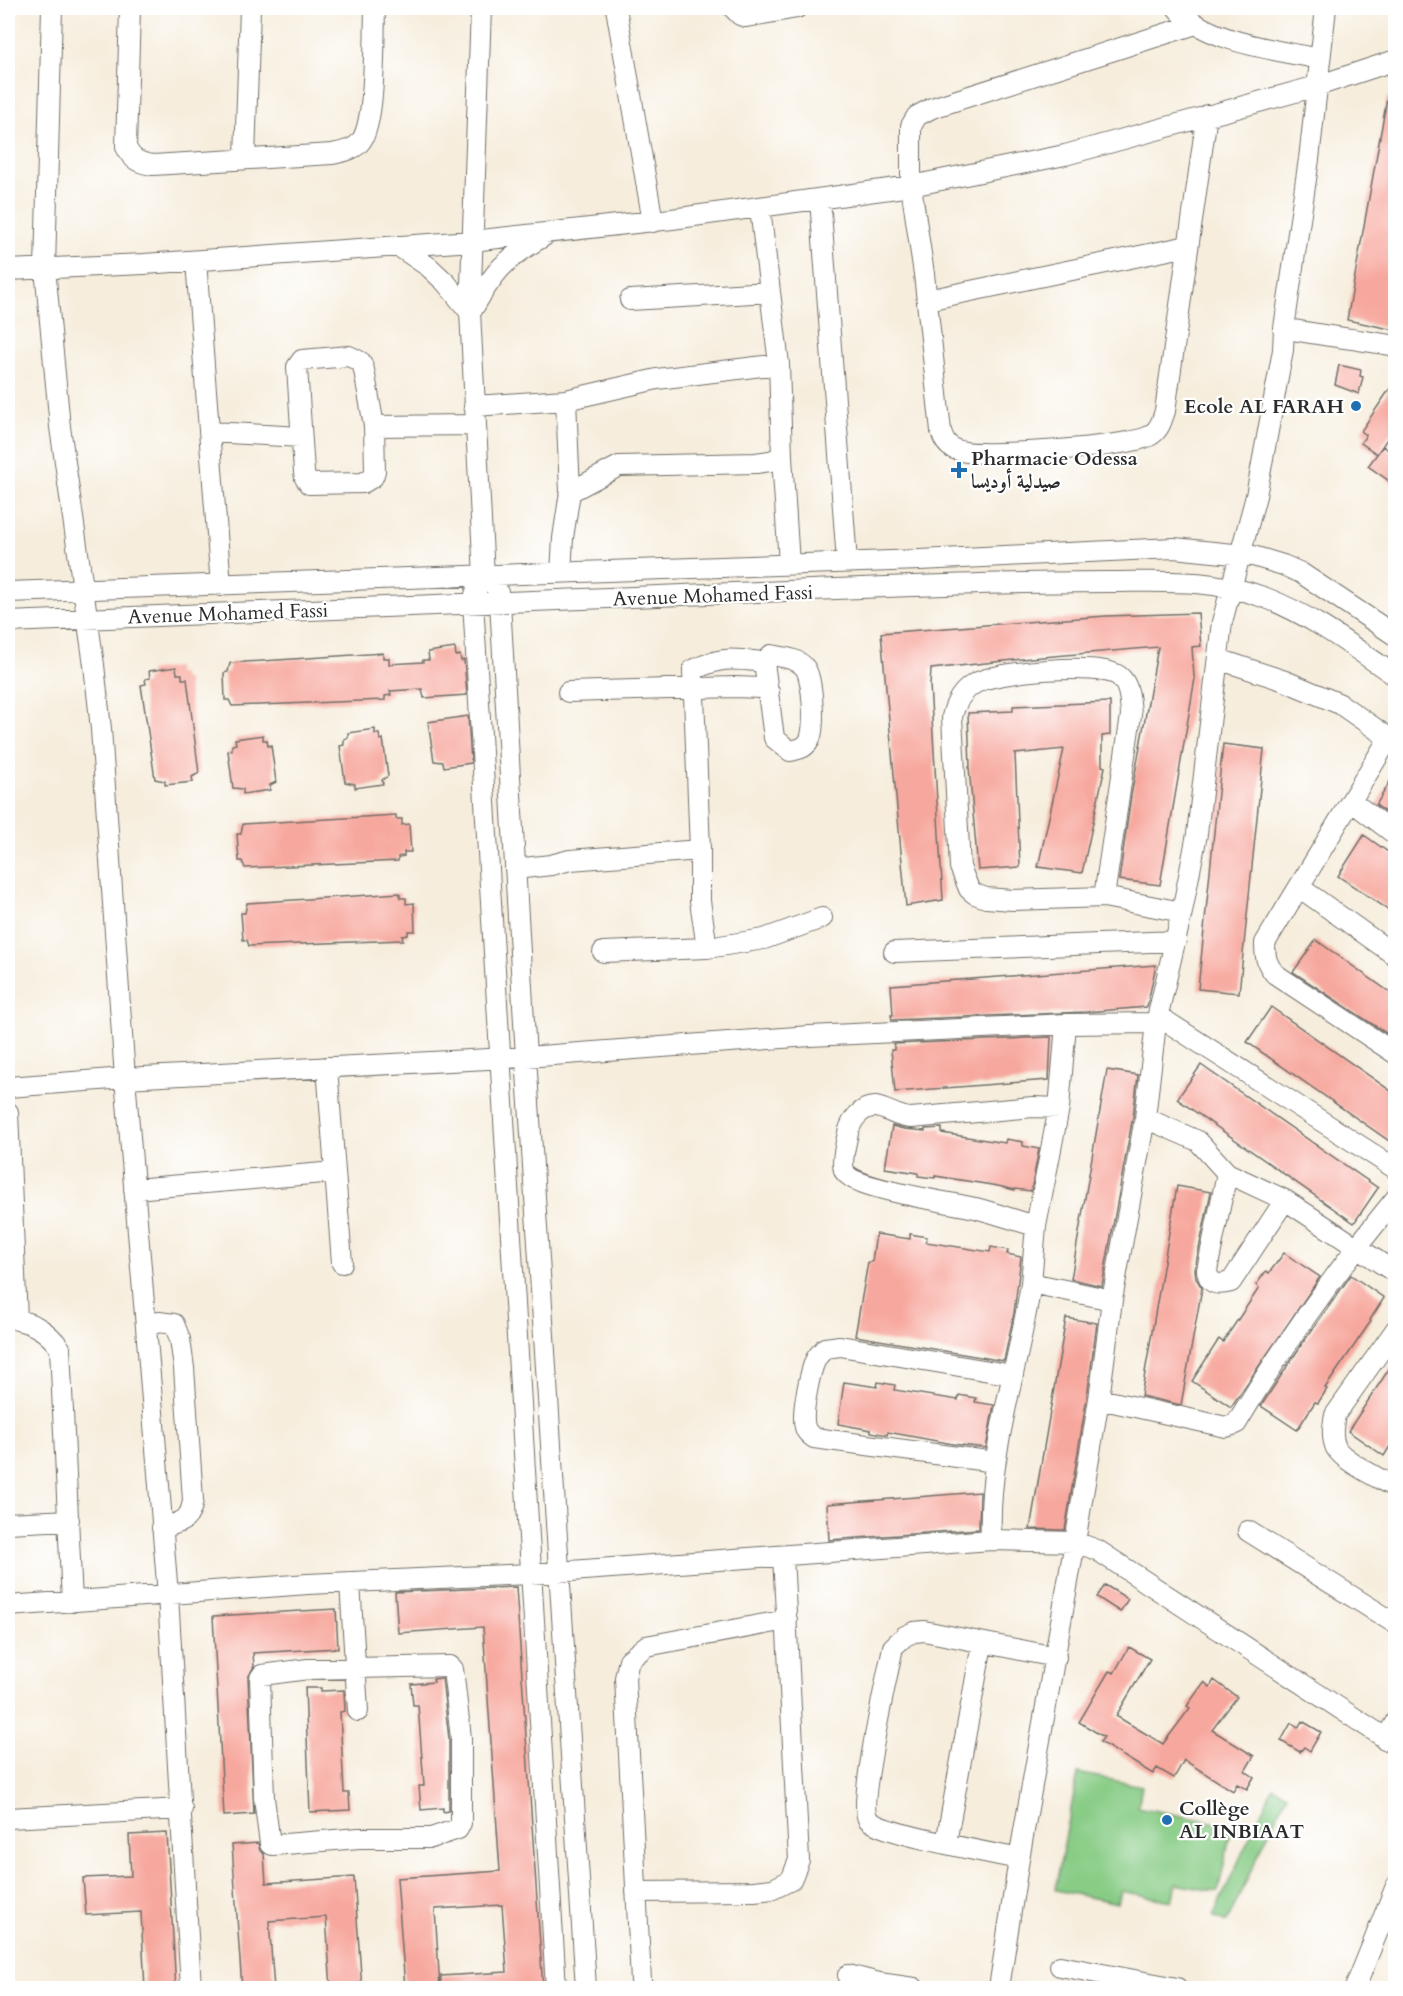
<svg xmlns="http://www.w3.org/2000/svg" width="1403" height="1996" font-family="Cardo,Amiri,serif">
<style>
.green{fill:#88cc86;stroke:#5a7c58;stroke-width:1.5}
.building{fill:#f7a89e}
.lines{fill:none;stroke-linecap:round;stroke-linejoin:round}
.minor-casing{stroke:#726f69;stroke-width:22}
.minor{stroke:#fff;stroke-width:20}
.poi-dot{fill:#1f6fb2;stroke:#fff;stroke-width:2}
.labels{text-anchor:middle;stroke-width:4.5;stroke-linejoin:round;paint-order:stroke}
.poi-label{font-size:20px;font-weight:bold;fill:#2b2b2b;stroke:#fff;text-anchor:start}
.street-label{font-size:20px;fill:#2b2b2b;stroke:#fff}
</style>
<rect width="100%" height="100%" fill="#fff"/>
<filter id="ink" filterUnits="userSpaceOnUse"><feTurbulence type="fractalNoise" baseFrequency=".0167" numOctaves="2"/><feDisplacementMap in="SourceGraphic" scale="12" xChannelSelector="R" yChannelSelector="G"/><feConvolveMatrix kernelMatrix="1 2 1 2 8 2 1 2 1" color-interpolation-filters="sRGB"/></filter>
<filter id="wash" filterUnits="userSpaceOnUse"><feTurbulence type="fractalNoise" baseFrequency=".008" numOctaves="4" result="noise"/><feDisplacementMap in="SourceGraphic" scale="24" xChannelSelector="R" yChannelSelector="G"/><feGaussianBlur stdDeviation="1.35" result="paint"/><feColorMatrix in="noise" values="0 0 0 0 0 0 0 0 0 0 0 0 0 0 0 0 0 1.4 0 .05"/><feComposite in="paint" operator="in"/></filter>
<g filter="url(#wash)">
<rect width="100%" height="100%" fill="#f6eddc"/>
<path class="green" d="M1078,1773l64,13 -4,21 94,19 -14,66 -42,-8 -4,17 -51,-10 -3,12 -63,-13z
M1273,1787l14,7 -60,128 -14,-6z"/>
<g id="blocks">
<path class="building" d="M1387,98l8,1v231l-48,-10z
M1339,365l22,5 -1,6 3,1 -4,17 -24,-9z
M1395,381v46l-18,27 -16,-11 5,-8 -5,-4z
M1383,446l12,9v30l-27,-19z
M1198,613l3,33 -9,1 2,30 1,1 -35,207 -41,-5 12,-84 27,-149 -127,11 -100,11 -1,16 13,215 -37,6 -25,-273 225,-17z
M455,648l1,8 4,-1 1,6 3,-1 3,35 -43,3 -2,-9 -32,2 1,4 -6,1v4l-153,6 -3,-6h-4l-1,-27 4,-1 2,-9 153,-10v5h6v6l34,-2v-2h6l-1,-8z
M176,667l1,7h5v5h5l12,94 -7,4 1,5 -28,3v-4l-10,-2 -14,-94 5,-1 -1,-5 5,-1 -1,-7z
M1110,702v33l-8,1v30l3,1 -23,106 -44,-6 26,-118 -49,5 5,113 -42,3 -9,-103h1l-2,-54 45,-2v-5z
M468,716l3,47 -27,4 -1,-5 -9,-1 -6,-39z
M375,729v5h4l1,6 3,-1 5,37 -6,4 1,4 -28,4v-4l-10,-2 -5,-36 4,-1v-6l4,-1v-5z
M263,735v5h4l1,6 3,-1 5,37 -6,3v5l-27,4v-5l-10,-1 -5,-37 4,-1v-5l4,-1 -1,-5z
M1223,744l41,5 -25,244 -41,-4z
M1395,773v46l-19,-14z
M396,815v4h6v6l7,-1 2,28h-7v4l-6,1v4l-153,7 -3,-7h-3l-2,-27h4l2,-10z
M1364,835l31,22v57l-57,-38z
M400,893v5h6v6l8,-1 1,28h-7v4l-6,1 1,4 -154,6 -2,-6h-4l-2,-27h4l2,-10z
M1316,940l79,56v43l-102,-67z
M1156,965l-9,42 -61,5 -194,8 -1,-5h2l-2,-30z
M1271,1007l124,87v51l-148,-103z
M1051,1037l-2,43 -154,12 -4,-42h3v-6z
M1201,1065l177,123 -24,35 -177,-124z
M1107,1070l31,5 -5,41 -31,170 -31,-7z
M892,1126l12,3 21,2v-2l17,-1v5l63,10 1,-4 17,3v4l16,3 -8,42 -16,-2v1l-17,-4 -63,-10v2l-17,-2v-3l-33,-5z
M1177,1186l34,6 -16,76 1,10 6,10 -21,117 -40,-9z
M876,1234l34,5v-5l17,3 -1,5 64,10 1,-5 17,3 -1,4 14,3 -7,56 -10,48 -149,-25 13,-74h4z
M1284,1253l36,24 -89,130 -39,-26 27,-42 4,3 36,-54 -3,-3 10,-14 3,2z
M1351,1275l33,23 -14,22 1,1 -46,67 2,1 -9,14 -3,-1 -18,28 -36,-24 41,-62z
M1066,1318l31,5 -10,74 -22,133 -35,-1z
M1395,1360v78l-11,18 -36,-25z
M844,1382l33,5 1,-5 17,3 -1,5 64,10 1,-5 17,3 -1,4 19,3 -8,43 -33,-4 -65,-12 -1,3 -16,-3v-2l-33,-6z
M980,1492l-1,37 -150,11 -2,-36z
M1105,1585l23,14 -8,13 -23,-15z
M516,1587l27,402h-102v-13l66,-4 -5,-67 -67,4 5,80h-35l-8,-111 103,-7 -17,-244 -85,6 -3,-41z
M336,1609l2,39 -85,5 1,13 -6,12 6,136 -30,2 -11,-200z
M1129,1647l21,12 -34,57 47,28 27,-36 -3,-2 17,-24 6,5 4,-7 23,17 -25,33 42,26 -9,15 9,6 -7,12 -10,-5 -4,7 -49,-31 -10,18 -17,-10 -4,6 -53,-32 4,-5 -25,-15 30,-51 5,2z
M442,1678l7,61v72l-6,1v-4l-22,2 -2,-24h5l-6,-81h-5l-2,-21 23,-2 -1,-3z
M305,1688h16v3l23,-1 1,21 -5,1 4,81h5l1,17 -40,2z
M1302,1721l19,11 -11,19 -6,-4 -4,5 -19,-11 10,-18 7,5z
M167,1833l9,156h-31l-4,-77 -55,3 -3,-37 48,-2 -2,-41z
M258,1843l2,8 4,3 2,29 88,-6 8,112h-31l-5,-72 -57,4 5,68h-32l-10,-144z"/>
</g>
</g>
<g filter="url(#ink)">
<use href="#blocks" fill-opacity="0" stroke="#726f69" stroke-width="1.5"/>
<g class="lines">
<defs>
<path id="minor" d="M52,8l-7,260 15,159 34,238 7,64 24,349 21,249
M130,8l-4,139c6,13 13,16 27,18l179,-11c10,-2 23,-4 29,-13 15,-20 13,-105 14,-133
M481,8l-11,304 14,264 -7,12 -4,14 83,1386
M616,8l37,214
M733,8l7,7 6,2 51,-9
M1177,8c28,34 100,42 143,51
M1196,24l-264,84 -15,8 -6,10v60l13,88 17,157c2,8 5,14 13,18 8,3 19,4 27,4 27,1 153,-6 170,-18 9,-6 11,-15 14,-24l42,-296
M245,158l5,-150
M820,199l27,363
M760,208l10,84
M398,246l31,21 17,16 24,29
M196,261l25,325
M8,270l136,-6 328,-23 200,-22 239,-33 154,-31 252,-69 79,-26
M927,300l261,-54
M472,310c23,-40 32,-50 72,-74
M1284,328c37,8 74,11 112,18
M349,356l12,6 3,8 10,56 1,45 -2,6 -10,6 -54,1 -4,-6 -1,-6 -7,-105 5,-7z
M566,400l4,92
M474,406l92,-6 91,-21 122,-15
M374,426l101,-1
M211,432l90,5
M782,457l7,107
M561,573l2,-35 7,-46 49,-26 137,-3 14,-2 12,-4 -3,-93 -9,-72 -140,8
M484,576c10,6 15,13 16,26l26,455 60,931
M8,592l912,-32 254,-12 79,8 30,9 18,8 95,63
M8,622l903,-36c66,-2 131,-4 197,-4 57,0 103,-4 158,16 47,18 88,50 130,78
M771,655c11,2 27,3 34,13 8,11 11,62 4,73 -5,8 -11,8 -19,10l-16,-13 -10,-76z
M1218,659l67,22 55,23 56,39
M568,692l167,-5 26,1 8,4
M1389,738l-124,205c0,13 1,21 10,31l121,80
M1351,801l45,34
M515,869l36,-4 19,-5 130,-10
M1299,887l97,69
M1104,897l27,-182c-1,-13 -1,-30 -12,-39 -19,-14 -125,-5 -145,8 -13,8 -19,19 -22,33l8,150 9,22 6,5 11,4 27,2 91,-3 78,15
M707,948l-7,-47v-51l-7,-180c29,-14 40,-11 71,-8
M603,952l104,-4 57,-9 58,-21
M894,952l282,-11
M1158,1016l238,153
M1066,1024l-7,84 -23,118 -5,57 81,17
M327,1067l15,196
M8,1087l117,-9 401,-21 284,-21 256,-12 90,-1
M8,1112l9,208c19,4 31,12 43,28l12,254
M1145,1118l53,23 29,32 58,27 111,73
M1227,1173l-20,97c2,16 12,15 24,12l54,-82
M134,1189l201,-17
M1036,1226c-19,-5 -38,-12 -57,-17 -22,-6 -130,-20 -135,-39 -3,-9 2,-27 4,-37 3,-12 13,-27 28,-26 12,2 20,10 35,11l122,-11 26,1
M1396,1329l-61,86c-2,11 -4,22 1,33 8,14 45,31 60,40
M1099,1399l127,28 10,-3c46,-77 103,-156 160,-226
M995,1462l-181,-24c-4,-3 -8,-6 -9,-11 -4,-13 5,-56 11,-68 2,-4 7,-8 9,-11l15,-2 173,29
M8,1523l61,-3
M162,1528c19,-6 28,-6 31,-28l-9,-132 -4,-29 -6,-15 -15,-2 -13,5 22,268 23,393
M1248,1531l148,93
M991,1540c-4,-88 28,-172 40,-257
M350,1583l8,128
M8,1606l300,-22 222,-10 461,-34 84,2 22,8 299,195
M450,1666l3,3 8,69v85l-3,6 -27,9h-72l-86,7 -3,-1 -6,-46 -4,-120 2,-3 46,-6z
M1385,1740l11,-19
M8,1818l174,-9
M946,1843l36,-199
M1019,1859c-23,-5 -141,-26 -151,-40 -10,-15 20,-147 25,-172l12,-11 9,-4 10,-1 132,26
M636,1892l118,-1 19,-2 18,-9 8,-20 -16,-304
M1060,1966l117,22
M848,1975l31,8 35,5
M641,1981l-16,-303 4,-18 17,-14 141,-26
M999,1988l20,-129 56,-317 24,-143 13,-99 33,-182 11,-95 26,-111 15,-78 25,-212 34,-126 27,-146 1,-22 25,-169 17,-151
M1355,1988l41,-102"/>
</defs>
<use href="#minor" class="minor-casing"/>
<use href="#minor" class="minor"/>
</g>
</g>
<g class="poi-dot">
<circle cx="1356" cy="406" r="6"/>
<path d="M956 461h6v6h6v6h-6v6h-6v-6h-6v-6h6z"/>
<circle cx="1167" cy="1820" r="6"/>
</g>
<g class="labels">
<g class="poi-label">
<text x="1344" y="413" text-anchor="end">Ecole AL FARAH</text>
<text x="971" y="465">Pharmacie Odessa<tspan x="971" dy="23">صيدلية أوديسا</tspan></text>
<text x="1179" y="1815">Collège<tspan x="1179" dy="23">AL INBIAAT</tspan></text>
</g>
<g class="street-label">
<text transform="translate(713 595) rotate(-2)" y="7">Avenue Mohamed Fassi</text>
<text transform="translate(228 613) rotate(-2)" y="7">Avenue Mohamed Fassi</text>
</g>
</g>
<rect width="1403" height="1996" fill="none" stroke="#fff" stroke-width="30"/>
</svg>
